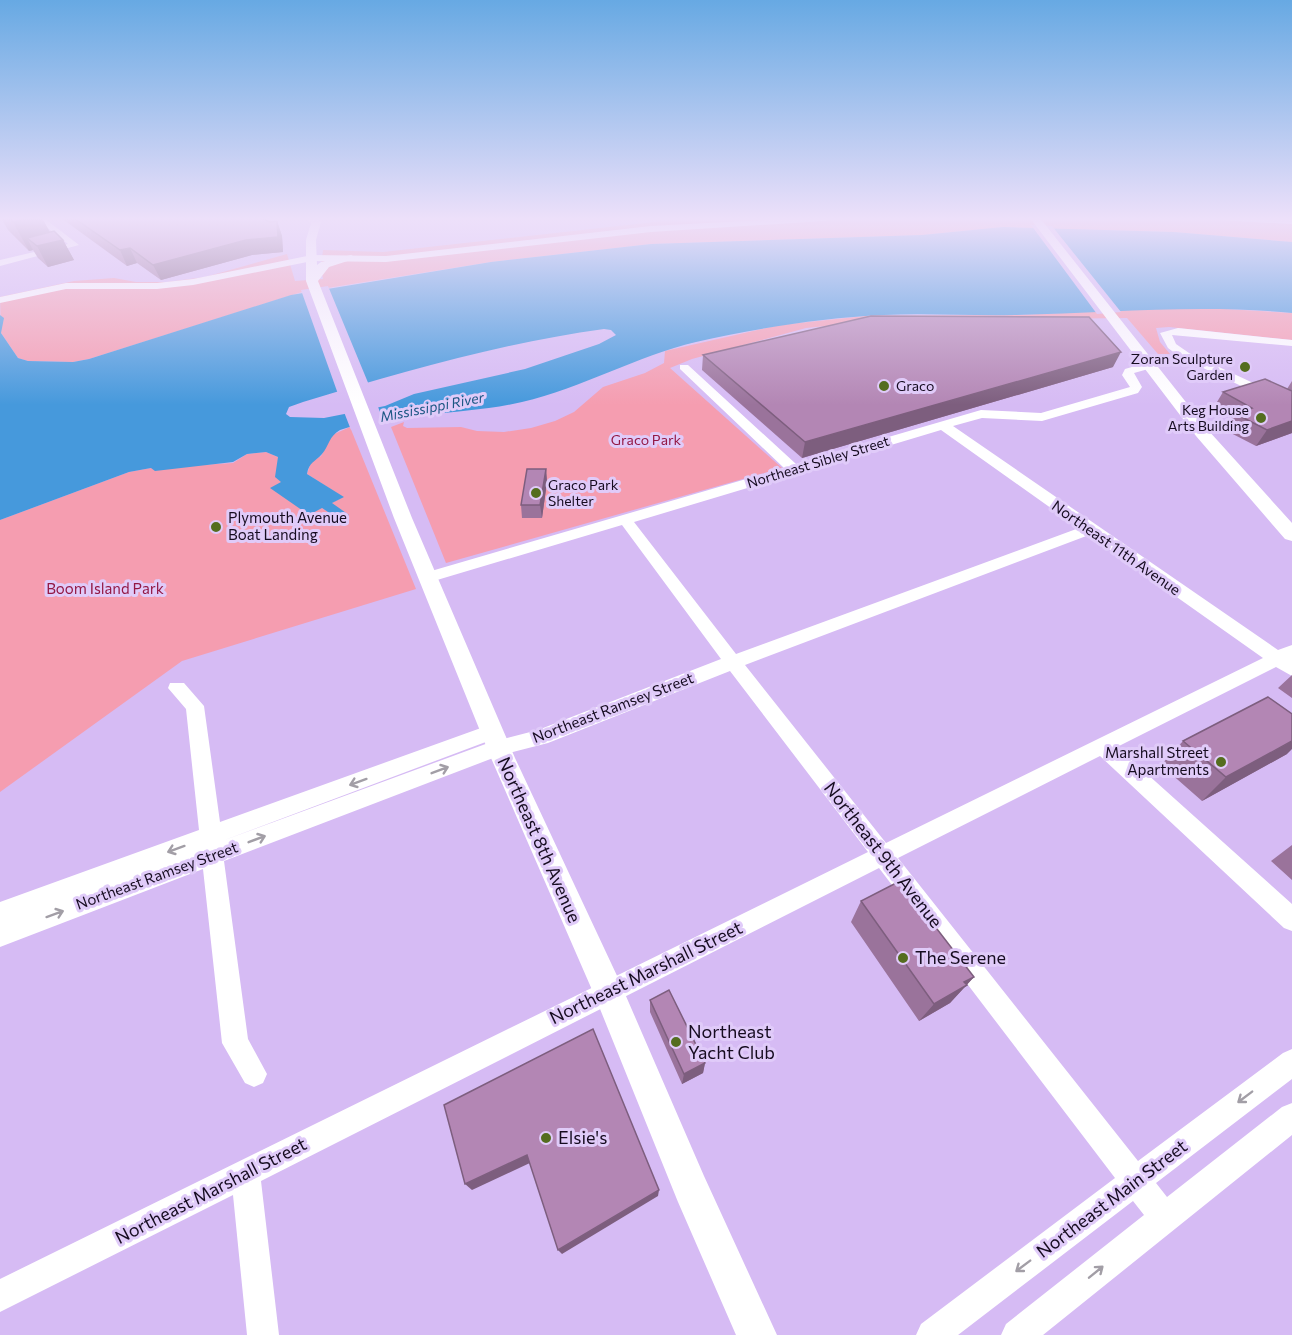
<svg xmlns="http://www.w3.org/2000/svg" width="1292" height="1335" font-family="Commissioner,sans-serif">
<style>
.green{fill:#f59db0}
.water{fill:#4699dc;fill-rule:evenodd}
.pier{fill:#d6bbf4}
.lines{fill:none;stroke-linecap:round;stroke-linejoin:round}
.minor{fill:#fff;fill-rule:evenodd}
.major{fill:#fff;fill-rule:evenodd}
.wall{fill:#9a739b}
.shaded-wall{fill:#7d5e7e}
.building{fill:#b386b4;stroke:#7d5e7e;stroke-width:1.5}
.oneway{stroke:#a29ea6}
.poi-dot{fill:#546d1f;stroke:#e0cbf9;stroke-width:2}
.labels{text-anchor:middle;stroke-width:6;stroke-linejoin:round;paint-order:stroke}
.far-poi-label{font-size:14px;fill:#160c20;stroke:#e0cbf9;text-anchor:end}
.far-water-label{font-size:14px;font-style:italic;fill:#1b5683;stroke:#e0cbf9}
.far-park-label{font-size:14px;fill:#931845;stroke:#e0cbf9}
.far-street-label{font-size:14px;fill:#160c20;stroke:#e0cbf9}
.poi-label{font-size:15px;fill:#160c20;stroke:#e0cbf9;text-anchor:start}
.street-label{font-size:15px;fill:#160c20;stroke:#e0cbf9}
.park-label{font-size:15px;fill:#931845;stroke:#e0cbf9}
.near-street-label{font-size:18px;fill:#160c20;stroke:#e0cbf9}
.near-poi-label{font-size:18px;fill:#160c20;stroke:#e0cbf9;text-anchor:start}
</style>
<rect width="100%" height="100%" fill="#d6bbf4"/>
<path class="green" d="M733,218h524l35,2v22l-118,-10 -171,-5 -81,8 -271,9 -160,18 -189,30 -213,67 -16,3 -45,-1 -10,-3 -17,-25 -1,-36 74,-16 40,-3 22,4h31l38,-5 82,-23 8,27 28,-2 -2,-12 2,-17 60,2 280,-31z
M1192,307l100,6v27l-123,-13 -13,1 4,14 10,12h-12l-31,-36 -251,3 -70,7 -114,31 -22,9 112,100 -336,95 -55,-136 13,-5 -1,4 4,2 54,-1 16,4 27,1 27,-4 24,-7 19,-9 29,-25 42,-14 19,-10 1,-12 115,-26 85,-9 151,-1z
M350,427l66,162 -234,72 -182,131v-272l129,-48 22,-4 82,-5 14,-9 19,-2 12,5 4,25 -11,6 51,20 18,12 8,-4 -17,-13 12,-6 -36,-23 4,-12 10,-6 11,-21z"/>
<path class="water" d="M1003,227l171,5 118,10v71c-93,-9 -184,0 -277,2 -44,1 -88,-2 -131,0 -63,3 -126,13 -188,27 -59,14 -114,46 -174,60 -60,14 -123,9 -182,28 -11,6 -11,16 -18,24 -7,8 -13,8 -15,20l37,23 -12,6 17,12 -9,5 -18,-12 -13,7 -39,-27 11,-6 -6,-5 3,-20 -12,-5 -19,2 -14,8 -78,9 -4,-3 -22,4 -129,48v-205l4,3 -3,15 17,25 10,3 45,1 16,-3 202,-64 200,-33 160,-18 271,-9zM604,329l7,1 5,5 -17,9 -74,25 -111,25 -29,12 -61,12 -34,-1 -4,-3 3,-7 14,-5c99,-30 199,-59 301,-73z"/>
<path class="pier" d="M1031,225l21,1 69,86 -24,2z
M328,286l41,99 -31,9 -37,-104z
M377,404l7,19 -33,7 -7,-18z"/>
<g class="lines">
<path class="minor" d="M35,218h9l35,27 -79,21v-6l68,-16z
M803,218h39l-4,2 -187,12 -265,30 -74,-1 -119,24 -36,4h-91l-66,14v-6l66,-14h91l36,-4 119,-24 74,1 265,-30z
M1212,218l80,2v4l-76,-4z
M1178,328l114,12v6l-120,-11 4,9 13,9 103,48v9l-108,-51 -50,14 8,14 -4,6 -96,28 -60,-3 -29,8 325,224 14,-5v31l-16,-9 -159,80 175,157v27l-8,-3 -184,-172 -202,102 240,303 145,-108 9,-4v30l-136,104 11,14 115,-90 10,-4v32l-249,200h-42l5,-11 138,-109 -11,-14 -175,134h-42l5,-11 194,-146 -236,-310 -618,313 18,154h-32l-14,-140 -233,117v-33l868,-427 -138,-181 -182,72 -47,12 -277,106 24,178 19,35 -4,9 -9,4 -9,-4 -23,-40 -19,-174 -203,78v-45l199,-72 -13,-121 -18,-21 2,-5h14l20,23 16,116 272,-98 7,3 3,5 -3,5 -277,104 269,-99 47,-12 183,-71 -99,-134 -195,58 -8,-5 2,-4 363,-106 -104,-99v-4h8l108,99 185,-54 60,3 89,-26 -8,-12 3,-6 51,-15 -8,-6 -8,-15zM941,430l138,98 -343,126 -102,-132zM1089,535l174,123 -377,185 -141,-178z"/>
<path class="major" d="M307,218h10l4,4 -5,18 1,25 4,-3 30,-7 6,3 -28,9 -11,14 94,237 103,240 104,222 85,196 73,159h-41l-58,-133 -82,-203 -105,-241 -97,-240 -88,-237v-41l5,-17z
M1030,218h10l168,212 84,93v18l-7,-2 -89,-103z"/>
</g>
<path class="wall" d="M1,218h41l8,14 13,8 11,20 -26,7 -10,-9 -5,-8 -4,1 -21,-21z
M61,218h200l9,4 7,-1 5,15 1,16 -31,3 -91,25 -24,-17 -10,3z
M703,355l410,12 -311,91 -100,-88z
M1292,381v52l-36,13 -31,-16 7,-11 -18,-12 9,-15 64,-3z
M546,469l1,13 -5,36h-20l-1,-13z
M1292,675v23l-14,-10z
M1183,741l104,13 -85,47 -41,-36z
M1292,845v35l-21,-19z
M861,901l113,76 -24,26 -31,18 -68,-99z
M650,1000l55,63 -2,10 -21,11 -32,-72z"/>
<path class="shaded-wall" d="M32,218h10l13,24 8,-2 11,20 -26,7 -11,-21 -10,-8 6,12 -4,1 -16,-29z
M277,221l5,15 1,16 -31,3 -91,25 -8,-15z
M130,248l7,15 -10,3 -7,-16z
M1121,352l-8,15 -311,91 3,-16z
M1292,421v12l-36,13 11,-16z
M546,469l1,13 -5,36 -2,-13z
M1292,741v8l-5,5 -85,47 24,-24z
M974,977l-24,26 -31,18 15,-17 30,-22z
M705,1063l-2,10 -21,11 2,-10z
M527,1155l5,7 -60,28 -7,-6z
M659,1190l-1,6 -96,58 -4,-4z"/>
<path class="building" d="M9,218h23l-19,4z
M74,218h187l9,4 7,-1 1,16 -32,3 -93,25 -23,-17 -10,2z
M54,231l9,9 -26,6 -10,-8z
M871,316l218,1 32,35 -316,90 -102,-87z
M1265,379l27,12v30l-25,9 -31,-16 16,-6 -29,-16z
M527,469h19l-6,36h-19z
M1268,697l24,17v27l-66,36 -43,-36z
M900,881l74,96 -10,5 3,3 -33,19 -73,-103z
M669,990l36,73 -21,11 -34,-74z
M593,1029l66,161 -101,60 -31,-95 -62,29 -21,-79z"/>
<defs><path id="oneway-shaft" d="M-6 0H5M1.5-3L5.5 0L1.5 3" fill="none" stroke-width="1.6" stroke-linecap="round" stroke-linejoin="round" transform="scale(1.5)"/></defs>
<g class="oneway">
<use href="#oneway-shaft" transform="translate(440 770) rotate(-21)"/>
<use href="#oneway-shaft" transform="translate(358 782) rotate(160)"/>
<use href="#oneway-shaft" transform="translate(257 839) rotate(-21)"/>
<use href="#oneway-shaft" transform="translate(176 849) rotate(160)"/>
<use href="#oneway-shaft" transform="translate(55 914) rotate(-20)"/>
<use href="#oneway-shaft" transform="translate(1245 1097) rotate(143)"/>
<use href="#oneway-shaft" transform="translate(1023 1266) rotate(143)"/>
<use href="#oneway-shaft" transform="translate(1096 1272) rotate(-39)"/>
</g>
<linearGradient id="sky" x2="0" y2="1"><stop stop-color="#67a9e3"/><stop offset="0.54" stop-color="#ede0fa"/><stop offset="1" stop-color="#ede0fa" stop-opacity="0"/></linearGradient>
<rect width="1292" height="405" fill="url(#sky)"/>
<g class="poi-dot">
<circle cx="1245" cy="367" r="6"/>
<circle cx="884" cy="386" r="6"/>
<circle cx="1261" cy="418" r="6"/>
<circle cx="536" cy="493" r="6"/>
<circle cx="216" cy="527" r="6"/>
<circle cx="1221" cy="762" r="6"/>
<circle cx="903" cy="958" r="6"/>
<circle cx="676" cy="1042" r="6"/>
<circle cx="546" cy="1138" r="6"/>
</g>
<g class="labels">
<g class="far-poi-label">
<text x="1233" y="364">Zoran Sculpture<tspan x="1233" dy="16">Garden</tspan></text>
<text x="896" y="391" text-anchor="start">Graco</text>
<text x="1249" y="415">Keg House<tspan x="1249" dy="16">Arts Building</tspan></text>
<text x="548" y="490" text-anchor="start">Graco Park<tspan x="548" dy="16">Shelter</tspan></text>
</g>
<g class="far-water-label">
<text transform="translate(432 407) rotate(-11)" y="5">Mississippi River</text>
</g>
<g class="far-park-label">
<text x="646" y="445">Graco Park</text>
</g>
<g class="far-street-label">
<text transform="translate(818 462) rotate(-17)" y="5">Northeast Sibley Street</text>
</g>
<g class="poi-label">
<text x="228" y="523">Plymouth Avenue<tspan x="228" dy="17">Boat Landing</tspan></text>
<text x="1209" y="758" text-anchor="end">Marshall Street<tspan x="1209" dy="17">Apartments</tspan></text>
</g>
<g class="street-label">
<text transform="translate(1116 548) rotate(35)" y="5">Northeast 11th Avenue</text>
<text transform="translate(613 708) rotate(-21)" y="5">Northeast Ramsey Street</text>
<text transform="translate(157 876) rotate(-20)" y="5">Northeast Ramsey Street</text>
</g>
<g class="park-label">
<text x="105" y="594">Boom Island Park</text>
</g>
<g class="near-street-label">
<text transform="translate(539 840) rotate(66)" y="6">Northeast 8th Avenue</text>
<text transform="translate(883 855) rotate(52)" y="6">Northeast 9th Avenue</text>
<text transform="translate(646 973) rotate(-26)" y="6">Northeast Marshall Street</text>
<text transform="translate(211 1191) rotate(-27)" y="6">Northeast Marshall Street</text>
<text transform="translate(1112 1199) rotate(-37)" y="6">Northeast Main Street</text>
</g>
<g class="near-poi-label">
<text x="915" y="964">The Serene</text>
<text x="688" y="1038">Northeast<tspan x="688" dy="21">Yacht Club</tspan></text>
<text x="558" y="1144">Elsie's</text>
</g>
</g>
</svg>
